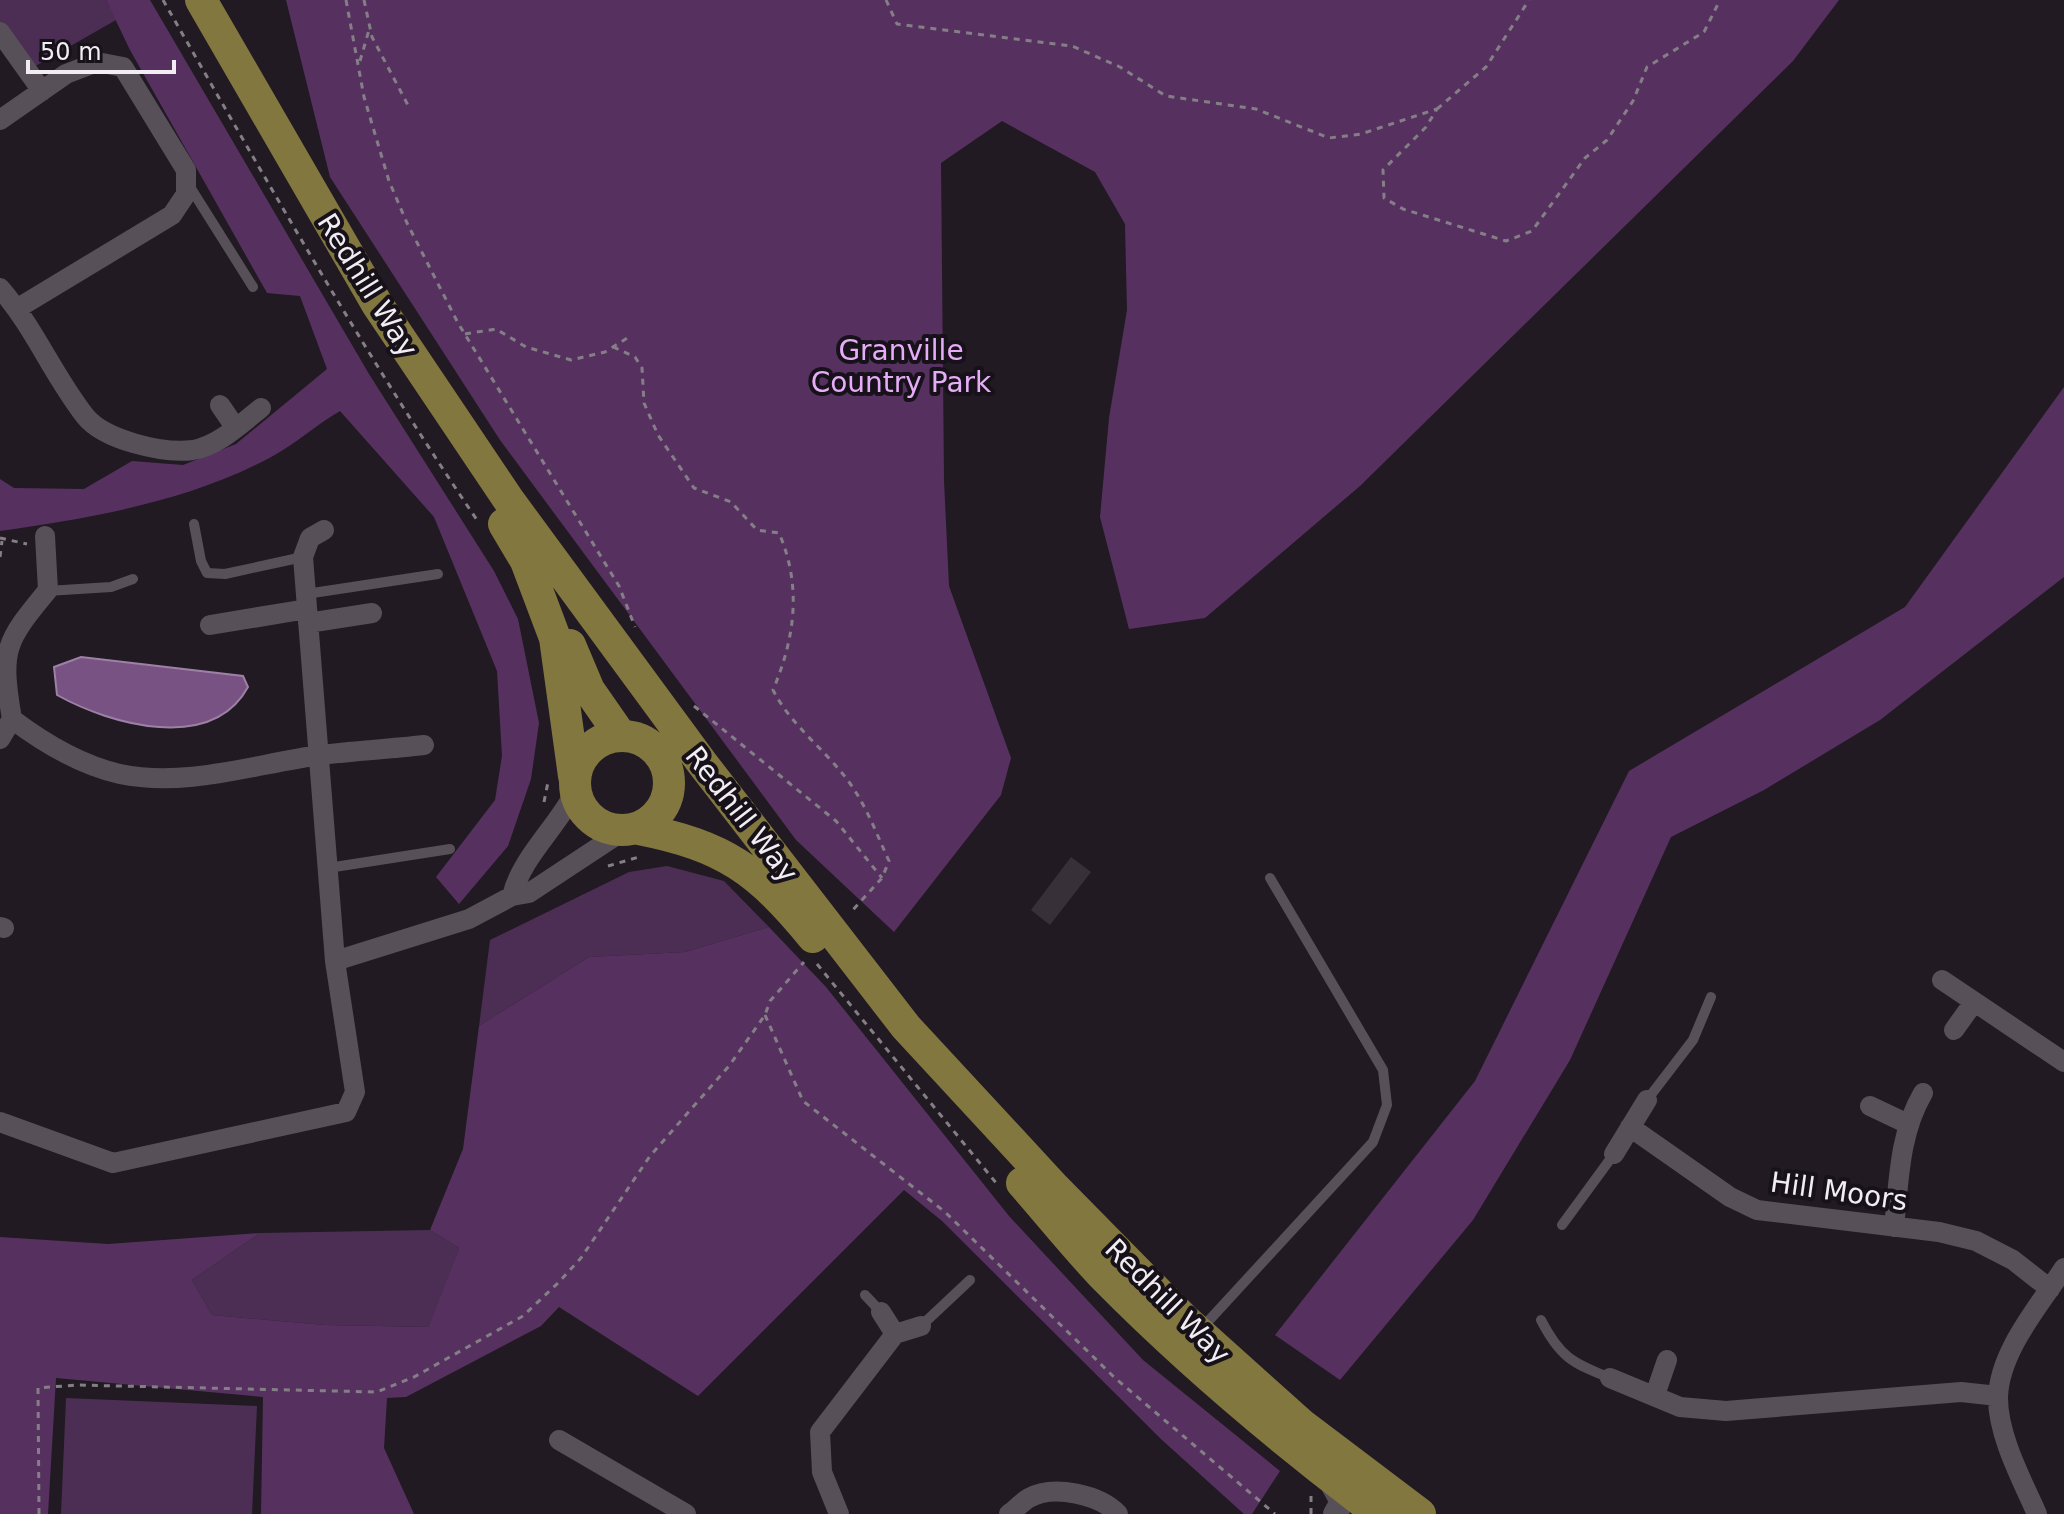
<svg xmlns="http://www.w3.org/2000/svg" width="2064" height="1514" font-family="'DejaVu Sans',sans-serif">
<style>
.green{fill:#4c2e55}
.forest{fill:#563160}
.water{fill:#795284;stroke:#9d80a5;stroke-width:2}
.building{fill:#373039}
.lines{fill:none;stroke-linecap:round;stroke-linejoin:round}
.path{stroke:#847f86;stroke-width:3;stroke-dasharray:6 6;stroke-linecap:butt}
.service{stroke:#575059;stroke-width:10}
.minor{stroke:#575059;stroke-width:20}
.tertiary{stroke:#575059;stroke-width:24}
.primary{stroke:#82773e;stroke-width:32}
.labels{text-anchor:middle;stroke-width:8;stroke-linejoin:round;paint-order:stroke}
.street-label{font-size:28px;fill:#f1edf3;stroke:#171119}
.park-label{font-size:28px;fill:#e6acf7;stroke:#171119}
</style>
<rect width="100%" height="100%" fill="#211a22"/>
<path class="green" d="M0,0h106l10,20 -91,52 -25,-40z
M667,866l57,15 45,46 -84,25 -96,5 -110,69 11,-86 139,-68z
M430,1230l29,18 -29,79 -105,-2 -113,-10 -20,-35 68,-47z
M66,1398l191,8 -5,108h-191z"/>
<path class="forest" d="M106,0h44l219,374 125,197 24,48 21,104 -8,56 -23,67 -49,58 -23,-27 59,-77 7,-44 -5,-85 -63,-154 -94,-106c-23,13 -43,32 -67,45 -82,45 -181,62 -273,75v-52l14,9 70,1 48,-28 51,4 53,-21 91,-75 -27,-73 -33,-3 -137,-243z
M286,0h1553l-46,61 -433,425 -155,132 -76,11 -29,-112 9,-99 18,-108 -2,-86 -30,-52 -93,-51 -61,42 3,318 5,105 62,172 -10,37 -107,137 -98,-92 -296,-400 -170,-263z
M2064,387v190l-184,143 -116,70 -93,47 -101,223 -97,160 -133,160 -65,-45 200,-254 154,-310 276,-164z
M769,927l57,60 183,229 134,144 137,111 -28,43h-8l-82,-74 -220,-219 -38,-31 -206,206 -139,-89 -18,19 -135,71 -19,1 -3,50 30,66h-153l2,-117 -207,-19 -8,136h-48v-277l108,7 152,-11 -68,47 20,35 113,10 104,2 30,-79 -29,-18 33,-81 16,-123 110,-69 96,-5z"/>
<path class="water" d="M81,657l162,19 5,11c-36,66 -137,38 -191,8l-3,-28z"/>
<path class="building" d="M1071,857l20,15 -41,53 -19,-15z"/>
<g class="lines">
<path class="path" d="M163,0c101,176 201,354 316,523
M346,0l18,97 25,84 18,42 51,100 161,263 16,41
M364,0l8,37 38,72
M886,0l11,24 175,22 48,21 46,29 90,13 73,29 32,-4 76,-25 -11,18 -43,43 1,28 19,11 103,32 26,-10 53,-73 22,-18 26,-39 14,-34 57,-35 16,-32
M360,61l9,-31
M1437,109l49,-42 43,-67
M465,334l31,-5 30,18 45,13 34,-8 27,-17
M613,347l22,10 7,11 2,35 14,32 36,53 37,14 26,28 22,3c23,53 16,105 -6,157 19,37 52,59 76,92 18,25 28,53 40,79l-7,17 -32,35
M0,538l27,6
M0,557l2,-16
M694,706l142,115 46,57
M544,802l4,-20
M608,866l31,-9
M817,964l180,220
M765,1015l38,86 142,111 170,166 160,136
M39,1514l-1,-126 39,-3 300,7 37,-15 109,-61 35,-33 23,-25 69,-102 79,-90 36,-51 5,-14 34,-39
M1311,1514v-20"/>
<path class="service" d="M190,187l63,100
M194,524l7,37 6,12 18,1 78,-17
M47,591l64,-4 22,-8
M306,594l132,-20
M328,868l122,-19
M1647,1100l46,-60 18,-43
M1562,1225l52,-71
M865,1295l16,17
M1541,1320c19,37 31,43 69,58
M921,1326l49,-46
M1202,1328l171,-186 14,-37 -4,-35 -113,-192"/>
<path class="minor" d="M0,32l42,59
M0,120l66,-46 31,-12 26,5 63,103v24l-14,21 -154,93
M0,288c34,39 53,87 85,128 19,24 78,38 108,34 25,-4 49,-27 68,-42
M220,405l15,22
M45,536l3,54c-43,52 -48,59 -36,129 33,25 68,46 108,55 66,14 135,-10 200,-19 35,-4 69,-6 104,-10
M308,623l64,-10
M210,625l97,-16
M0,739l12,-20
M512,896c9,-38 45,-69 63,-104
M0,927l4,1
M335,961l134,-42 43,-23 17,-3 94,-62
M1942,980l122,82
M1954,1030l20,-28
M1870,1106l38,18
M0,1122l113,41 233,-51 9,-20 -20,-131 -32,-404 7,-19 14,-8
M1630,1127l100,70 27,13 182,22 37,9 37,19 37,29
M1614,1154l33,-54
M1894,1227c5,-46 5,-93 29,-134
M881,1312l14,22 26,-8
M1610,1378l70,29 46,4 235,-19 37,4
M1655,1395l12,-35
M559,1440l127,74
M839,1514l-17,-42 -2,-40 75,-98
M1009,1514c7,-5 13,-12 20,-16 25,-14 71,-3 89,16
M2037,1514c-15,-34 -39,-78 -39,-116 1,-47 42,-93 66,-130"/>
<path class="tertiary" d="M1329,1478l13,24 -7,12"/>
<path class="primary" d="M201,0l176,304 131,195 194,264 204,264 149,161 130,132 116,104 119,90
M504,524l22,37 29,77 19,138
M570,645l19,45 32,46
M575 783a47 47 0 1 1 94 0a47 47 0 1 1-94 0Z
M639,829c86,17 119,41 174,108
M1022,1183c28,32 55,66 84,96 85,86 177,163 273,235"/>
</g>
<g class="labels">
<g class="street-label">
<text transform="translate(368 285) rotate(58)" y="10">Redhill Way</text>
<text transform="translate(742 814) rotate(52)" y="10">Redhill Way</text>
<text transform="translate(1839 1191) rotate(8)" y="10">Hill Moors</text>
<text transform="translate(1168 1301) rotate(45)" y="10">Redhill Way</text>
</g>
<g class="park-label">
<text x="901" y="360">Granville<tspan x="901" dy="32">Country Park</tspan></text>
</g>
</g>
<path d="M28 60v12h146v-12" fill="none" stroke="#f1edf3" stroke-width="4"/>
<text x="40" y="60" font-size="24" fill="#f1edf3" stroke="#171119" stroke-width="6" paint-order="stroke">50 m</text>
</svg>
